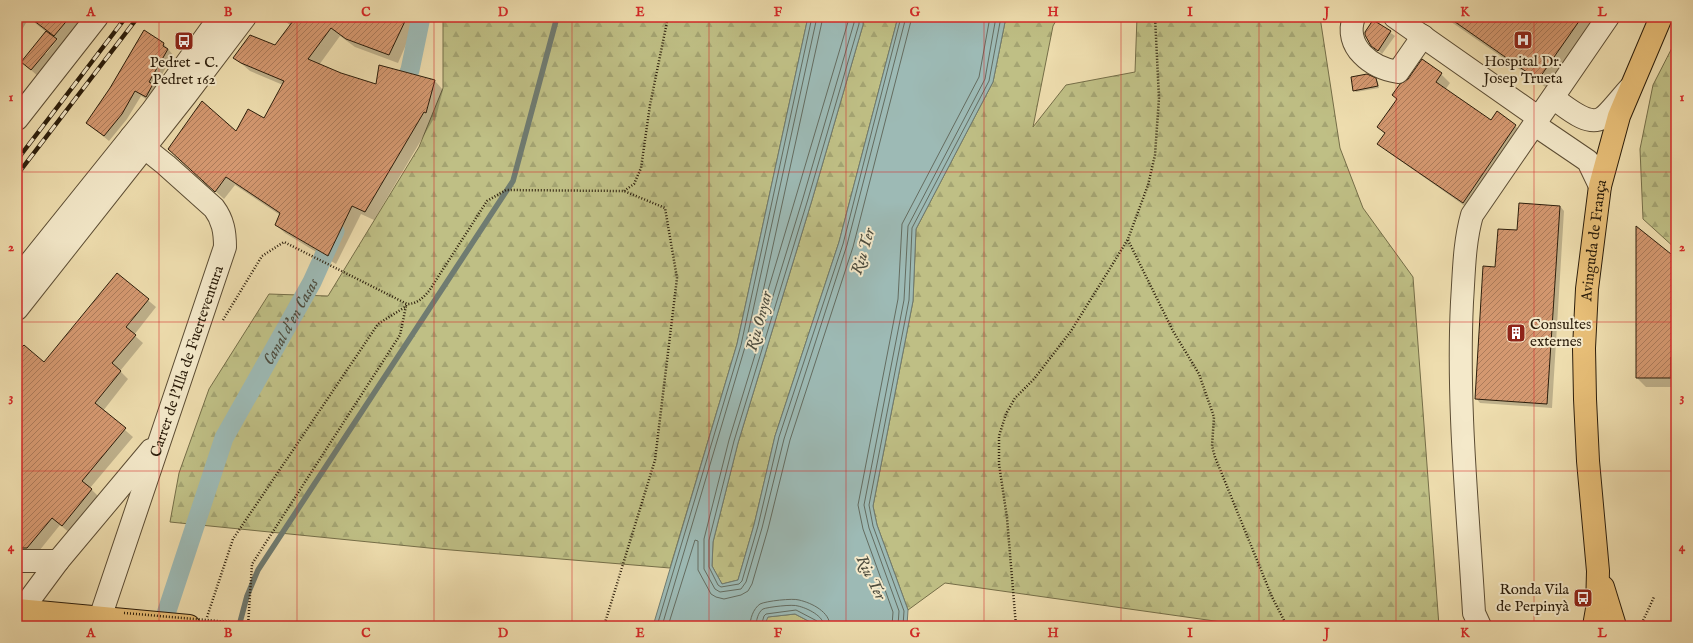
<svg xmlns="http://www.w3.org/2000/svg" width="1693" height="643" font-family="'IM FELL English',serif">
<style>
.green{fill:#bfbf85;stroke:#756e48}
.forest{fill:url(#forest-firs);stroke:#756e48}
.water{fill:#9dbab5;stroke:#6f7b71}
.shadow{fill:#0003;fill-rule:evenodd}
.lines{fill:none;stroke-linecap:round;stroke-linejoin:round}
.shore{stroke:#646c60;stroke-width:1}
.stream{stroke:#6f7b71;stroke-width:5.5}
.canal{stroke:#9dbab5;stroke-width:19}
.building{fill:url(#building-hatch);stroke:#2b1d0b}
.minor-casing{stroke:#5c4d34;stroke-width:24}
.major-casing{stroke:#2b1d0b;stroke-width:24}
.path{stroke:#2b1d0b;stroke-width:2.5;stroke-dasharray:1 2;stroke-linecap:butt}
.minor{stroke:#f4e9ca;stroke-width:22}
.major{stroke:#e7be77;stroke-width:22}
.rail-casing{stroke:#2b1d0b;stroke-width:4.5}
.rail{stroke:#f4e9ca;stroke-width:3;stroke-dasharray:9;stroke-linecap:butt}
.path-bridge{stroke:#2b1d0b;stroke-width:2.5;stroke-dasharray:1 2;stroke-linecap:butt}
.grid{fill:none;stroke:#d62828;stroke-width:1;stroke-opacity:0.55}
.labels{text-anchor:middle;stroke-width:4;stroke-linejoin:round;paint-order:stroke}
.poi-label{font-size:15px;fill:#2b1d0b;stroke:#f4e9ca}
.street-label{font-size:15px;fill:#2b1d0b;stroke:#f4e9ca}
.water-label{font-size:16px;font-style:italic;fill:#4d4c3e;stroke:#f4e9ca}
.neatline{fill:none;stroke:#d62828;stroke-width:1.5}
.grid-label{font-size:13px;text-anchor:middle;font-weight:bold;fill:#d62828}
</style>
<defs>
<pattern id="forest-firs" width="22" height="20" patternUnits="userSpaceOnUse"><rect width="22" height="20" fill="#bfbf85"/><path d="M5 1l3.5 6h-7zM16 11l3.5 6h-7z" fill="#a4a472"/></pattern>
<pattern id="building-hatch" width="6" height="6" patternUnits="userSpaceOnUse"><rect width="6" height="6" fill="#d49870"/><path d="M-1 1l2-2M0 6l6-6M5 7l2-2" fill="none" stroke="#ac7b5a"/></pattern>
</defs>
<rect width="100%" height="100%" fill="#eeddae"/>
<filter id="stains"><feTurbulence type="fractalNoise" baseFrequency=".005" numOctaves="4"/><feColorMatrix values="0 0 0 0 .2 0 0 0 0 .09 0 0 0 0 .02 0 0 0 .5 -.17"/></filter>
<radialGradient id="worn" r=".72"><stop offset=".6" stop-color="#630" stop-opacity="0"/><stop offset="1" stop-color="#630" stop-opacity=".3"/></radialGradient>
<path class="green" d="M795,614l23,12h-54l3,-9z"/>
<path class="forest" d="M443,17h365l-71,327 -67,224 -231,-19 -269,-27 9,-49 30,-84 60,-95 59,2 91,-149 24,-59z
M863,17h35l-59,225 -64,194 -21,89 -16,55 -16,4 -10,-18 1,-24 25,-99 74,-243 51,-175z
M1006,17h52l-5,9 -20,101 33,-42 69,-13 2,-55h183l20,131 23,60 50,69 26,349h-189l-305,-43 -37,27 -31,-85 -4,-19 40,-205 3,-72 77,-147z
M1676,40v209l-33,-30 -3,-70 13,-64z"/>
<path class="water" d="M808,17h55v8l-51,175 -74,243 -25,99 -1,24 10,18 16,-4 16,-55 21,-89 64,-194 59,-225h108l-13,65 -77,147 -3,72 -40,205 4,19 31,85 -1,16h-89l-23,-12 -27,3 -4,9h-111l84,-282z"/>
<path class="shadow" d="M17,17h65l2,2 -44,59 -18,-16 24,-30 -17,-14 -12,20zM55,39h3l-12,15 -2,-1z
M280,17h138l-20,46 -43,-16 -15,-11 -21,29 22,9 35,11 4,-19 55,15 8,9 -8,31 -2,-1 -59,100 -13,-6 -25,50 -51,-31 -9,-8 4,-10 -45,-30 -11,14 -46,-41 87,-38 18,-35 -33,-14 -15,-13 41,-11 15,-21z
M1444,17h158l-51,74z
M1374,21l21,15 -13,18 -14,-14z
M145,32l19,12 9,11 -18,32 3,4 -7,11 -10,-6 -14,23 -18,22 -22,-18 24,-34z
M1441,74l9,9 -5,7 46,32 24,4 9,8 -52,77 -84,-59 -9,-8 6,-10 -7,-7z
M1376,79l2,3 1,6 -23,4 -2,-2z
M1560,206l4,5 -12,197 -72,-5 -4,-5 20,-130 22,-37z
M1676,259v128h-30l-9,-9z
M117,274l39,33 -22,28 9,8 -23,28 8,8 -25,32 30,26 -43,51 9,9 -29,36 -10,-8 -25,31h-8l-10,-8v-194l28,9z"/>
<g class="lines">
<path class="shore" d="M823,17l-61,279 2,3 2,-2 82,-275v-5
M854,17v6l-51,175 -74,242 -25,99v30l11,20 5,3 21,-3 5,-7 16,-54 22,-89 63,-194 59,-228
M859,17v7l-51,175 -74,242 -25,99v27l9,18 3,2 18,-3 3,-3 16,-55 21,-89 64,-193 58,-227
M657,626l84,-281 71,-328
M662,626l83,-279 72,-330
M668,626l27,-86 3,1v29l13,24 5,3 8,2 17,-4 7,-4 4,-7 16,-55 22,-89 63,-193 59,-230
M750,626c0,-7 3,-17 10,-22 6,-3 33,-6 39,-4 13,3 31,12 31,26
M756,626c0,-5 2,-14 7,-17 5,-2 30,-5 35,-3 9,2 26,10 26,20
M761,626l3,-10 2,-2 30,-4 21,11 2,5
M892,626l1,-14 -30,-83 -5,-24 40,-206 4,-75 77,-147 11,-60
M898,626l1,-15 -30,-83 -5,-23 40,-205 4,-74 77,-147 11,-62
M903,626l1,-15 -31,-85 -4,-21 40,-205 3,-72 77,-147 12,-64"/>
<path class="stream" d="M239,626l8,-30 11,-26 255,-389 44,-164"/>
<g class="canal">
<path d="M398,96l12,-26 11,-53"/>
<path id="s1" d="M162,626l62,-188 88,-156 23,-51"/>
</g>
</g>
<path class="building" d="M29,17h41l-16,19z
M296,17h111l-18,38 -43,-16 -15,-11 -23,31 33,14 35,11 3,-19 56,15 -9,33 -2,-1 -59,100 -13,-6 -24,50 -53,-31 5,-12 -54,-36 -11,15 -47,-43 34,-48 34,30 12,-22 16,9 20,-37 -43,-18 -8,-5 17,-23 25,10z
M1448,17h134l-44,63z
M1373,20l18,11 -13,20 -7,-5 -6,-11v-3z
M144,30l20,13 -1,3 5,3 -19,33 4,2 -7,13 -11,-6 -13,23 -18,22 -18,-13 24,-35z
M46,31l11,8 -26,31 -10,-8z
M1422,59l20,14 -6,9 55,38 6,-9 19,14 -53,78 -86,-59 8,-11 -8,-6 20,-28 -5,-4 8,-11 8,-5z
M1367,74l9,4 2,8 -25,5 -2,-14z
M1519,203l41,3 -13,198 -72,-5 8,-133 12,1 3,-38 19,1z
M1636,226l40,32v99h-5v21h-35z
M117,273l32,26 -23,28 10,8 -24,28 9,8 -26,32 31,25 -44,53 10,8 -30,37 -10,-8 -25,30h-10v-196l7,-7 20,17z"/>
<g class="lines">
<defs>
<g id="minor">
<path d="M1354,17c-11,30 18,51 44,55l25,-36"/>
<path d="M1395,17l144,101"/>
<path d="M1553,98c12,8 34,29 49,20 7,-4 21,-23 28,-30"/>
<path d="M17,119l80,-102"/>
<path d="M1535,125l53,36 12,25"/>
<path d="M17,279l135,-168 68,-94"/>
<path d="M17,309l169,-214 59,-78"/>
<path d="M17,561h41"/>
<path d="M21,611l37,-50 93,-111"/>
<path id="s2" d="M100,618l125,-371c0,-15 -2,-27 -11,-39l-48,-43 -35,-28"/>
<path d="M1480,626l-6,-13c-6,-103 -17,-207 -12,-311 2,-29 2,-59 10,-87l136,-198"/>
</g>
<g id="major">
<path d="M1603,587l12,39"/>
<path d="M17,610l172,16"/>
<path d="M17,626h1"/>
<path id="s3" d="M1594,626l3,-17 1,-38 -10,-110 -3,-62 -1,-51 3,-59 13,-103 19,-70 42,-99"/>
</g>
</defs>
<use href="#minor" class="minor-casing"/>
<use href="#major" class="major-casing"/>
<path class="path" d="M624,191l10,-7 7,-16 9,-63 18,-88
M1128,240l45,91 26,43 15,43 -2,29 3,11 57,140 15,29
M223,320l39,-64 22,-14 123,62c10,0 16,-6 22,-13l58,-90 19,-11 118,1 41,17 12,70 -22,182 -51,166
M207,617l26,-78 145,-215 27,-17 2,-3
M1642,623l12,-26
M248,626l4,-62 148,-229 6,-29
M1016,626l-9,-108 -8,-54v-28l7,-22 9,-16 19,-19 37,-48 38,-61 19,-31 20,-54 7,-30 4,-57 -4,-81"/>
<use href="#minor" class="minor"/>
<use href="#major" class="major"/>
<defs>
<path id="rail" d="M17,160l109,-143
M17,175l121,-158"/>
</defs>
<use href="#rail" class="rail-casing"/>
<use href="#rail" class="rail"/>
<path class="path-bridge" d="M124,613l153,13"/>
</g>
<path class="grid" d="M159,17v609M297,17v609M434,17v609M572,17v609M709,17v609M846,17v609M984,17v609M1121,17v609M1259,17v609M1396,17v609M1534,17v609M17,172h1659M17,322h1659M17,471h1659"/>
<defs>
<symbol id="hospital-square" viewBox="-11 -11 22 22"><rect x="-9" y="-9" width="18" height="18" rx="4" fill="#8f2418" stroke="#f4e9ca"/><path d="M-5-5h3v3.5h4V-5h3V5h-3V1.5h-4V5h-3Z" fill="#fff"/></symbol>
<symbol id="bus-square" viewBox="-11 -11 22 22"><rect x="-9" y="-9" width="18" height="18" rx="4" fill="#8f2418" stroke="#f4e9ca"/><path d="M-5-6H5V4H4V6H2V4H-2V6H-4V4H-5ZM-3.5-4V0h7V-4ZM-3.5 1.2v1.5H-2V1.2ZM2 1.2v1.5H3.5V1.2Z" fill="#fff"/></symbol>
<symbol id="building-square" viewBox="-11 -11 22 22"><rect x="-9" y="-9" width="18" height="18" rx="4" fill="#8f2418" stroke="#f4e9ca"/><path d="M-4-6H4V6H1V3H-1V6H-4ZM-2.5-4.3h1.7v1.8h-1.7ZM.8-4.3h1.7v1.8H.8ZM-2.5-1h1.7V.8h-1.7ZM.8-1h1.7V.8H.8Z" fill="#fff"/></symbol>
</defs>
<g fill-rule="evenodd">
<use href="#hospital-square" x="1512" y="29" width="22" height="22"/>
<use href="#bus-square" x="173" y="30" width="22" height="22"/>
<use href="#building-square" x="1505" y="322" width="22" height="22"/>
<use href="#bus-square" x="1572" y="587" width="22" height="22"/>
</g>
<g class="labels">
<g class="poi-label">
<text x="1523" y="66">Hospital Dr.<tspan x="1523" dy="17">Josep Trueta</tspan></text>
<text x="184" y="67">Pedret - C.<tspan x="184" dy="17">Pedret 162</tspan></text>
<text x="1530" y="329" text-anchor="start">Consultes<tspan x="1530" dy="17">externes</tspan></text>
<text x="1569" y="594" text-anchor="end">Ronda Vila<tspan x="1569" dy="17">de Perpinyà</tspan></text>
</g>
<g class="street-label">
<text dy="5" stroke="none"><textPath href="#s3" startOffset="387">Avinguda de França</textPath></text>
<text dy="5" stroke="none"><textPath href="#s2" startOffset="271">Carrer de l'Illa de Fuerteventura</textPath></text>
</g>
<g class="water-label">
<text transform="translate(862 251) rotate(-73)" y="6">Riu Ter</text>
<text dy="6" stroke="none"><textPath href="#s1" startOffset="332">Canal d'en Casas</textPath></text>
<text transform="translate(758 321) rotate(-75)" y="6">Riu Onyar</text>
<text transform="translate(872 577) rotate(64)" y="6">Riu Ter</text>
</g>
</g>
<rect width="1693" height="643" fill="none" stroke="#eeddae" stroke-width="44"/>
<rect x="22" y="22" width="1649" height="599" class="neatline"/>
<g class="grid-label">
<text x="91" y="16">A</text>
<text x="228" y="16">B</text>
<text x="366" y="16">C</text>
<text x="503" y="16">D</text>
<text x="640" y="16">E</text>
<text x="778" y="16">F</text>
<text x="915" y="16">G</text>
<text x="1053" y="16">H</text>
<text x="1190" y="16">I</text>
<text x="1327" y="16">J</text>
<text x="1465" y="16">K</text>
<text x="1602" y="16">L</text>
<text x="11" y="101">1</text>
<text x="1682" y="101">1</text>
<text x="11" y="251">2</text>
<text x="1682" y="251">2</text>
<text x="11" y="401">3</text>
<text x="1682" y="401">3</text>
<text x="11" y="551">4</text>
<text x="1682" y="551">4</text>
<text x="91" y="637">A</text>
<text x="228" y="637">B</text>
<text x="366" y="637">C</text>
<text x="503" y="637">D</text>
<text x="640" y="637">E</text>
<text x="778" y="637">F</text>
<text x="915" y="637">G</text>
<text x="1053" y="637">H</text>
<text x="1190" y="637">I</text>
<text x="1327" y="637">J</text>
<text x="1465" y="637">K</text>
<text x="1602" y="637">L</text>
</g>
<rect width="100%" height="100%" filter="url(#stains)"/>
<rect width="100%" height="100%" fill="url(#worn)"/>
</svg>
